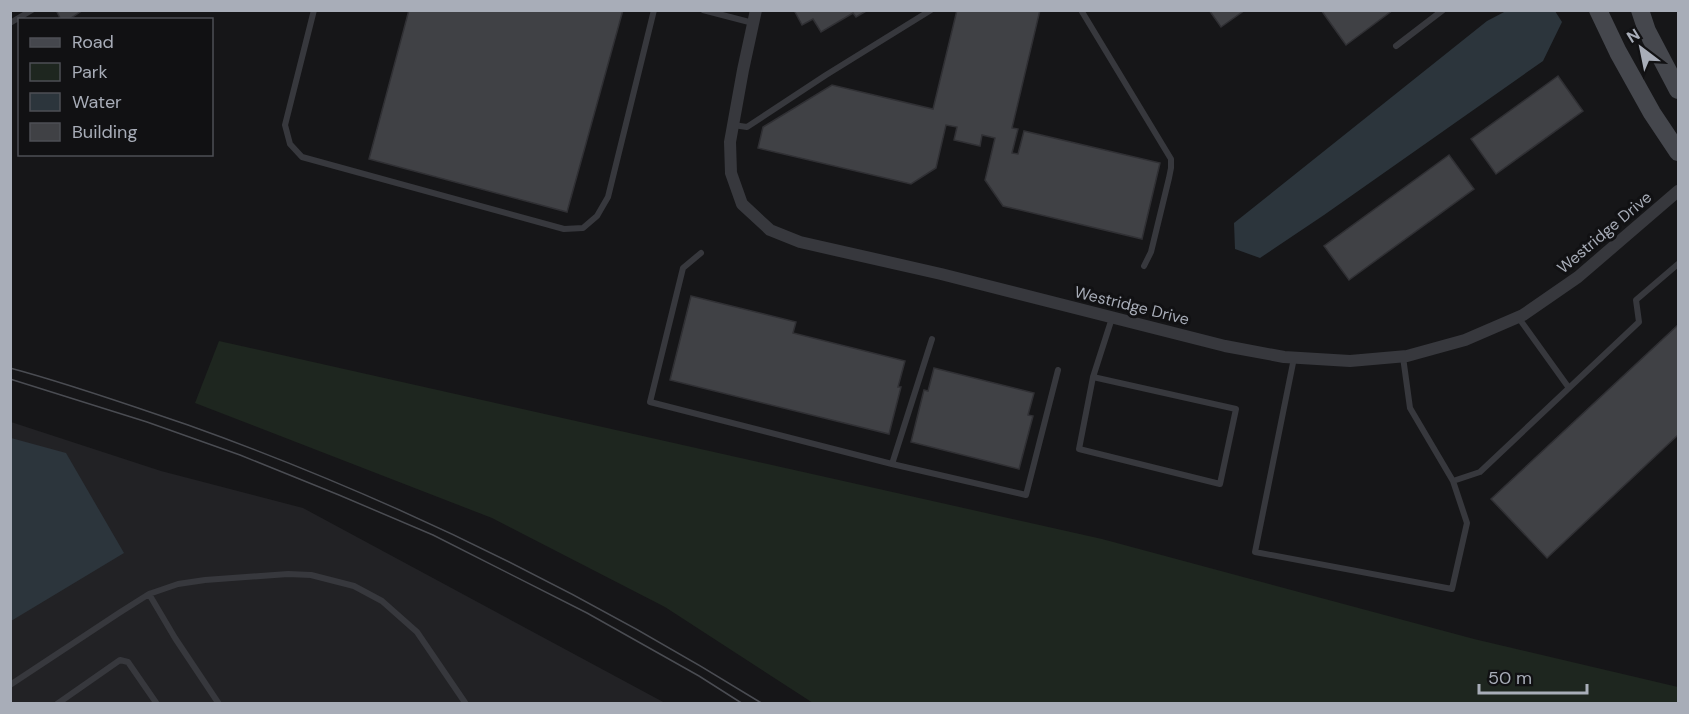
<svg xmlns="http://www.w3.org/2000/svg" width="1689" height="714" font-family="'DM Sans',sans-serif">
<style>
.built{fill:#222225}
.green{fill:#1e261f}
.water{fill:#2c353c}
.building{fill:#404145;stroke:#303034;stroke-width:1.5}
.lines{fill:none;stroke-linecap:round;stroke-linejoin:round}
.lane{stroke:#37383d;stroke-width:6}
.street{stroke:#37383d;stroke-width:12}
.secondary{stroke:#45474d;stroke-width:18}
.tram{stroke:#4a4c52;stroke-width:1.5}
.labels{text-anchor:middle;stroke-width:6;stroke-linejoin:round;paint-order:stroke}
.street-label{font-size:16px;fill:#a8adb8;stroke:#111113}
</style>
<rect width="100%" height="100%" fill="#161618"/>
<path class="built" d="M11,422l150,49 142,37 362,195 -654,1z"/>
<path class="green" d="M219,341l883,198 372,100 204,48v16h-865l-148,-96 -173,-89 -297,-115z"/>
<path class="water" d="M1555,11l7,11 -19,39 -219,154 -64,43 -25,-9 -1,-26 253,-202 19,-10z
M11,438l55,15 58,100 -113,68z"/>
<path class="building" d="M56,10h27l-15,10h-7z
M409,10h214l-56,202 -198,-53z
M794,10h74l-12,7 -3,-4 -32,19 -8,-13 -11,6z
M957,10h83l-28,118 6,1 -6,24 6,1 6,-23 136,32 -18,76 -139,-33 -18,-26 10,-42 -13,-3 -2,11 -26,-6 3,-13 -11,-2 -10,43 -25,16 -153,-36 5,-21 69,-42 101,24z
M1209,10h36l-24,17z
M1321,10h72l-47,35z
M1558,76l25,35 -87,63 -25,-35z
M1449,155l25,34 -125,91 -25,-34z
M691,296l105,26 -3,11 112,28 -7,26h3l-12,47 -219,-54z
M1678,325v110l-131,123 -56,-59z
M934,368l100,25 -6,22 5,1 -14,53 -108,-27 13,-52 4,1z"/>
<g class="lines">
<path class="lane" d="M314,10l-29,115 5,19 12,13 262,72 19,-1 14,-12 11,-19 46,-187
M703,10l50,13
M1081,10l90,149v9l-2,10 -18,74 -7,14
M10,23l22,-13
M1396,46l47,-36
M733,125l14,2 79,-52 105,-65
M701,253l-18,15 -33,134 242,62 40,-125
M1518,317l51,71
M1294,358l-39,194 197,37 15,-66 -14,-42 -43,-73 -7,-51
M1093,377l143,32 -16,75 -141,-35 14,-72 19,-59
M892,464l134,31 32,-125
M1453,481l27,-9 159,-150 -3,-22 42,-36
M149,594l26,44 44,66
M10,685l109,-72 30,-19 29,-10 27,-4 83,-6 23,1 43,11 28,15 35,31 49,72
M57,704l63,-44 8,2 29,42"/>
<path class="street" d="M756,10l-13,60 -13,72 1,31 11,31 28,26 30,12 141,32 284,72 59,11 66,4 57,-5 58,-16 58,-25 55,-38 100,-86"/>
<path class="secondary" d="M1598,10l20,42 34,61 26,39
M1640,10l7,21 31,59"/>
<path class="tram" d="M10,368c60,16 119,37 178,57 202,72 392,165 575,279
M10,379l137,43 93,33 99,40 94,40 154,78 112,63 44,28"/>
</g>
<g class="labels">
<g class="street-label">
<text transform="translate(1604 232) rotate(-40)" y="6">Westridge Drive</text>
<text transform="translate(1132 305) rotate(14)" y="6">Westridge Drive</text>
</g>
</g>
<rect width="1689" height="714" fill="none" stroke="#a8adb8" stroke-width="24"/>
<rect x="18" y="18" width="195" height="138" fill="#111113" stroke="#4d4f55" stroke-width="1.5"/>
<rect x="30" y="38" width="30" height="9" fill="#45474d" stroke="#4d4f55" stroke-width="1.5"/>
<text x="72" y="48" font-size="18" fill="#a8adb8">Road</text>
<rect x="30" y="63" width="30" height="18" fill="#1e261f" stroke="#4d4f55" stroke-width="1.5"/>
<text x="72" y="78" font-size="18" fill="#a8adb8">Park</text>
<rect x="30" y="93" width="30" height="18" fill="#2c353c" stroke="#4d4f55" stroke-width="1.5"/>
<text x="72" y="108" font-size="18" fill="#a8adb8">Water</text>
<rect x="30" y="123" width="30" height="18" fill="#404145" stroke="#4d4f55" stroke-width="1.5"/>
<text x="72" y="138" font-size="18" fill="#a8adb8">Building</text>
<g transform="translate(1641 48) rotate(328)" stroke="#111113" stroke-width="4.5" paint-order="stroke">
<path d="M0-4.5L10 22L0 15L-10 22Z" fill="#a8adb8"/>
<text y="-9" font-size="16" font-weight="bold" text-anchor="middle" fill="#a8adb8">N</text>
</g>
<path d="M1479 684v9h108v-9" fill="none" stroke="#a8adb8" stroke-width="3"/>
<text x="1488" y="684" font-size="18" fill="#a8adb8" stroke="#111113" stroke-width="4.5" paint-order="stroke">50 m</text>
</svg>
